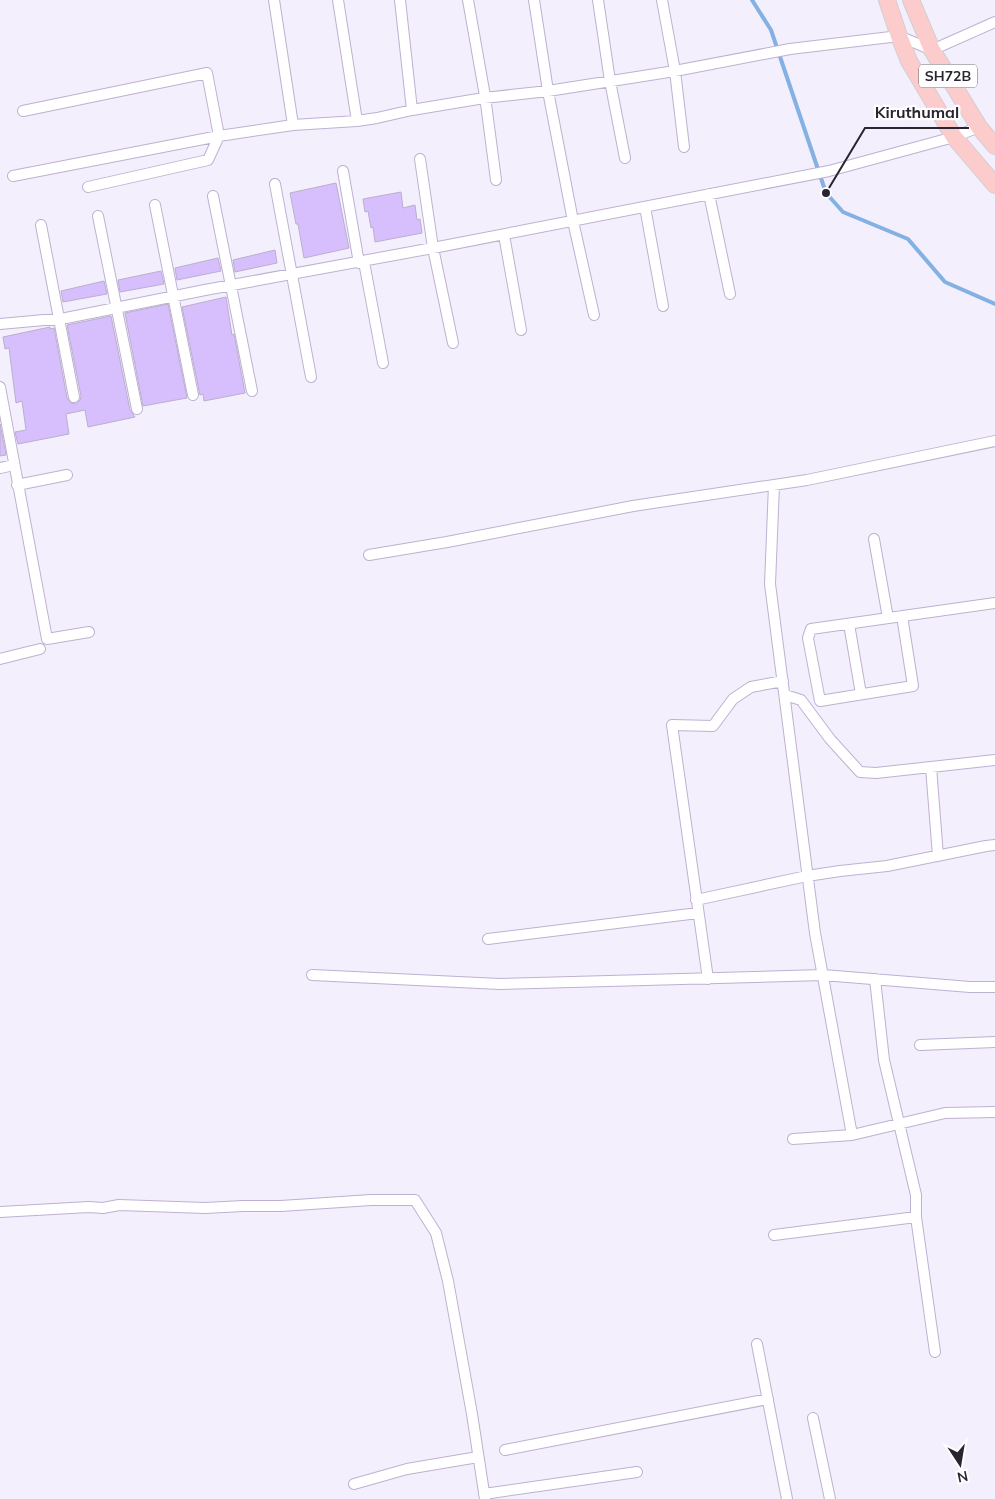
<svg xmlns="http://www.w3.org/2000/svg" width="995" height="1499" font-family="Mulish,sans-serif">
<style>
.lines{fill:none;stroke-linecap:round;stroke-linejoin:round}
.stream{stroke:#83b1e3;stroke-width:4}
.building{fill:#d6bffc;stroke:#baafce}
.street-casing{stroke:#bdb1d1;stroke-width:12}
.primary-casing{stroke:#d0cfd1;stroke-width:18}
.street{stroke:#fff;stroke-width:10}
.primary{stroke:#fccccd;stroke-width:16}
.labels{text-anchor:middle;stroke-width:4.5;stroke-linejoin:round;paint-order:stroke}
.shield{fill:#fff;stroke:#69666e;stroke-width:1}
.shield-label{font-size:14px;font-weight:bold;fill:#292430}
.leader{fill:none;stroke:#292430;stroke-width:2}
.callout-dot{fill:#292430;stroke:#fff;stroke-width:2}
.callout-label{font-size:16px;text-anchor:middle;font-weight:bold;fill:#292430;stroke:#fff;stroke-width:4.5;stroke-linejoin:round;paint-order:stroke}
</style>
<rect width="100%" height="100%" fill="#f4effd"/>
<g class="lines">
<path class="stream" d="M752,0l19,30 55,163 17,19 65,27 37,43 50,22"/>
</g>
<path class="building" d="M336,183l13,65 -45,10 -6,-34h-2l-6,-31z
M401,192l2,16 12,-3 2,15 3,-1 2,14 -47,9 -2,-15 -2,1 -3,-17 -3,1 -2,-13z
M275,250l2,13 -42,9 -2,-12z
M218,258l3,13 -44,9 -2,-12z
M161,271l3,13 -44,8 -2,-12z
M104,281l3,13 -44,8 -2,-11z
M226,297l6,38 2,-1 11,59 -41,8 -1,-7 -3,1 -18,-88z
M168,304l19,94 -44,8 -18,-93z
M111,316l19,94 5,7 -47,10 -3,-17 -19,4 3,20 -51,10 -3,-12 11,-2 -4,-29 -6,2 -7,-55 -4,1 -2,-12 47,-10v2l4,-1 13,70 4,5 5,1 4,-4 1,-4 -14,-71z
M0,424l6,31 -6,1z"/>
<g class="lines">
<defs>
<path id="street" d="M274,0l19,125
M338,0l19,121
M400,0l12,110
M468,0l17,96 11,84
M534,0l14,91 25,130 21,94
M598,0l12,81 15,77
M662,0l13,71 9,76
M23,111l184,-38 12,63 -11,24 -120,27
M420,159l13,89 20,95
M343,171l16,92
M13,176l206,-40 74,-11 64,-4 20,-3 35,-8 72,-12 64,-7 127,-20 115,-22 109,-13 33,14 63,-28
M275,184l36,193
M709,194l21,100
M213,196l39,195
M155,205l38,190
M645,207l18,99
M98,216l39,193
M41,225l33,172
M504,235l17,95
M364,262l19,101
M0,324l66,-6 139,-28 228,-42 396,-77 125,-34 25,-10
M0,387l47,252 42,-7
M0,468l14,-3
M17,485l50,-10
M774,485l-4,99 45,349 37,202
M874,539l14,79
M369,555l78,-13 186,-36 174,-26 188,-39
M902,616l11,70 -93,15 -12,-63 3,-9 184,-26
M849,624l12,70
M0,659l40,-10
M785,695l16,5 29,39 30,33 16,1 119,-13
M931,767l7,89
M696,900l111,-24 33,-5 47,-5 99,-20 9,-1
M488,939l210,-26
M312,975l188,9 323,-9 147,12h25
M708,979l-36,-254 41,1 20,-27 18,-12 32,-6
M875,979l9,81 32,135v22l19,135
M920,1045l75,-3
M793,1139l59,-4 93,-22 50,-1
M0,1212l89,-5 14,1 16,-3 86,3 38,-2h38l90,-6h44l21,33 12,48 24,133 13,85
M774,1235l142,-18
M757,1344l30,155
M813,1418l17,81
M505,1450l263,-51
M354,1484l53,-15 71,-12
M484,1494l153,-22"/>
<path id="primary" d="M887,0l12,36 10,25 45,76 41,48
M911,0l21,50 47,77 16,19"/>
</defs>
<use href="#street" class="street-casing"/>
<use href="#primary" class="primary-casing"/>
<use href="#street" class="street"/>
<use href="#primary" class="primary"/>
</g>
<g class="labels">
<rect class="shield" x="919" y="64.5" width="58" height="23" rx="4"/>
<g class="shield-label">
<text x="948" y="81">SH72B</text>
</g>
</g>
<path class="leader" d="M826 193L865 128H969"/>
<circle class="callout-dot" cx="826" cy="193" r="5"/>
<g class="callout-label">
<text x="917" y="118">Kiruthumal</text>
</g>
<g transform="translate(960 1464) rotate(168)" stroke="#ffffff" stroke-width="4" paint-order="stroke">
<path d="M0-4L9 19L0 12L-9 19Z" fill="#292430"/>
<text y="-8" font-size="14" font-weight="bold" text-anchor="middle" fill="#292430">N</text>
</g>
</svg>
